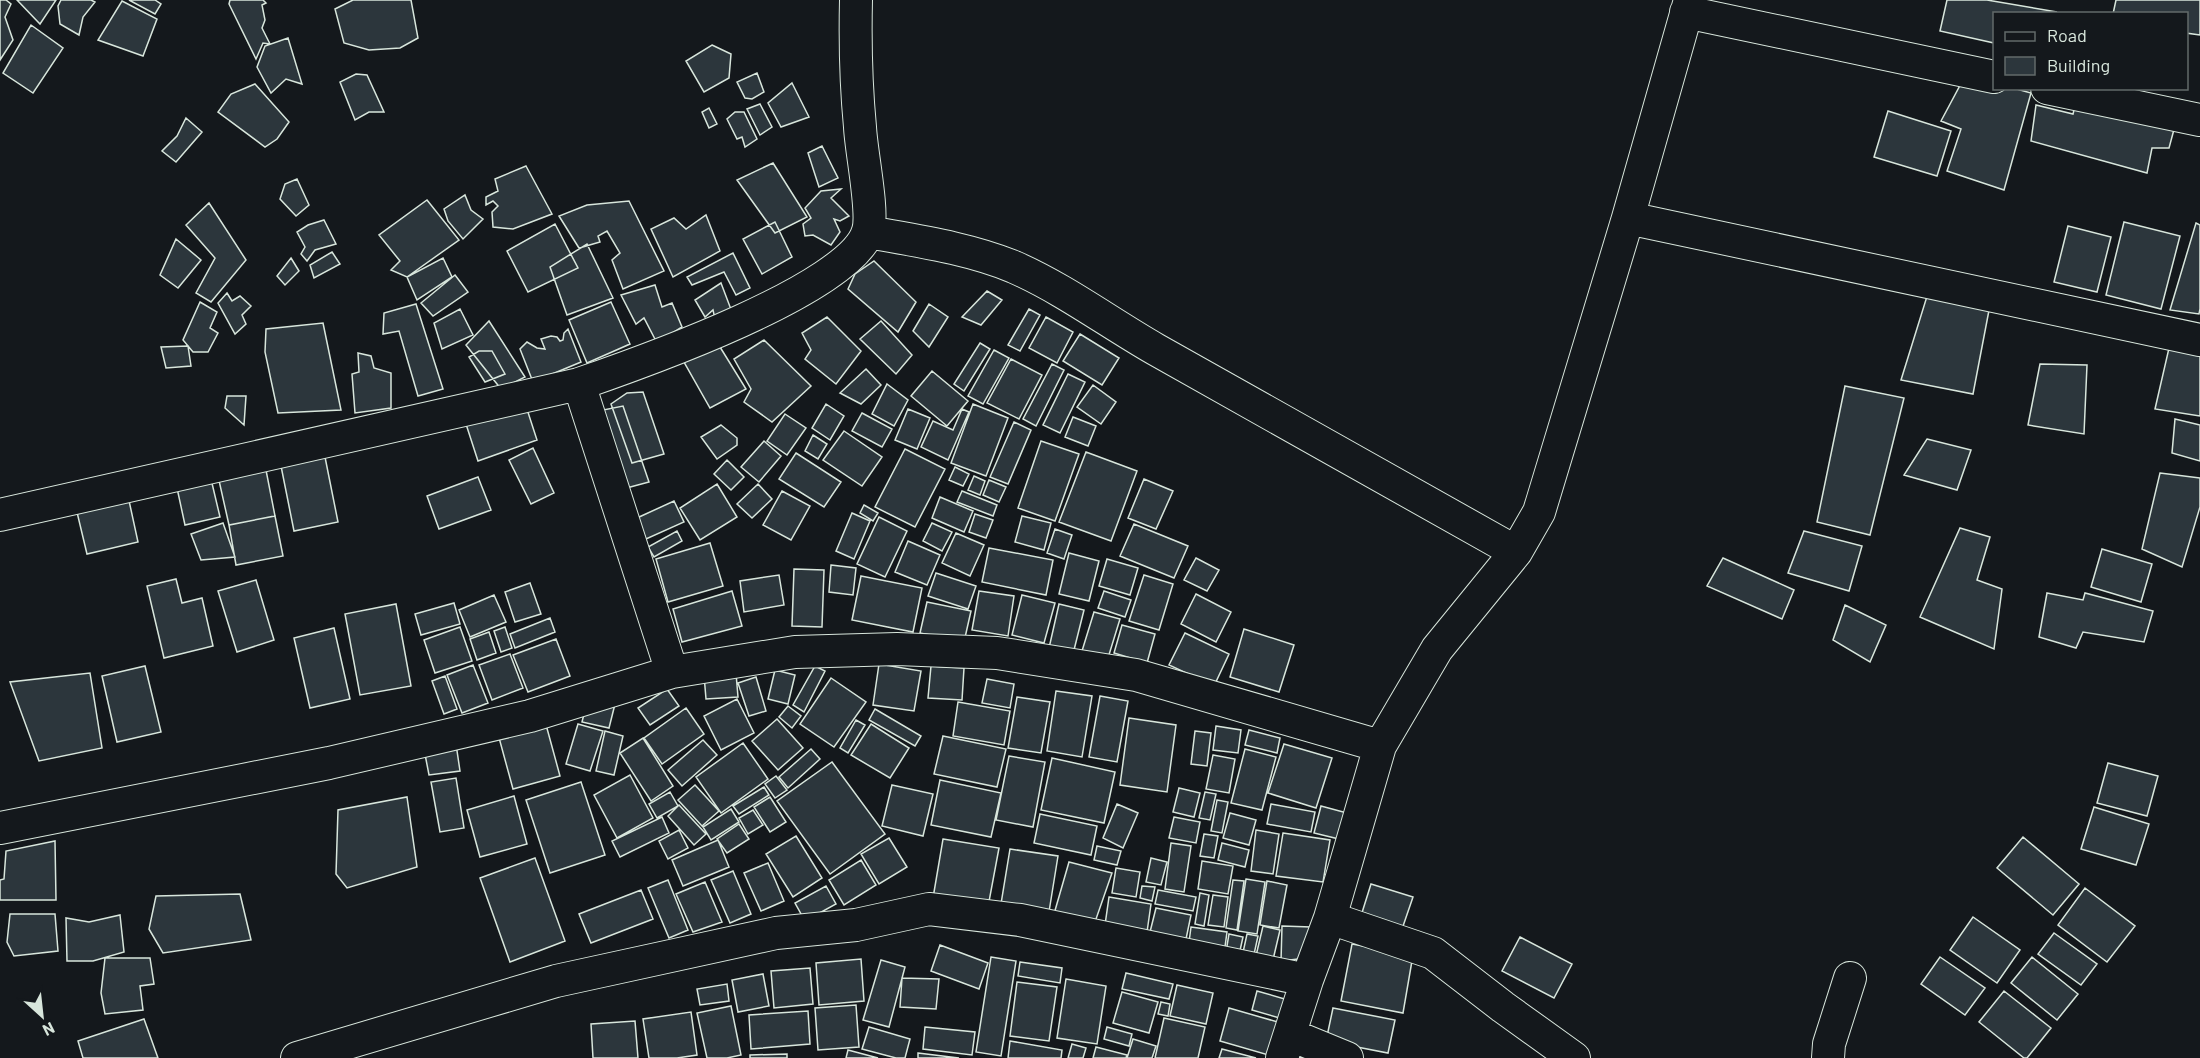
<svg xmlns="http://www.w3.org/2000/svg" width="2200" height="1058" font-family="Barlow,sans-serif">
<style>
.building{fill:#2c363c;stroke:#d8e6dc;stroke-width:1.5}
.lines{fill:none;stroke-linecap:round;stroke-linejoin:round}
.street-casing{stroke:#d8e6dc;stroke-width:34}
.street{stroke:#14181c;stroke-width:32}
</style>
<rect width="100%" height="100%" fill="#14181c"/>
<path class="building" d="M0,0h6l5,4 -6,13 8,23 -13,20z
M17,0h39l-16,24z
M61,0h30l4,2 -12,15 -4,18 -19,-11 -2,-18z
M129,0h26l6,4 -6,10z
M230,0h33l3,3 -4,2 3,15 -3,8 8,16 -7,-1 -7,16 -27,-55z
M353,0h58l7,38 -18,10 -31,2 -25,-7 -9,-34z
M1947,0h40l70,12 -63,2v29l-54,-12z
M2116,0h84v35l-14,-2v-19h-73z
M122,1l35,18 -14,37 -45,-16z
M31,25l32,23 -30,45 -30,-20z
M288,38l14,46 -16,-5 -15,14 -14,-26 8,-21z
M712,45l19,9 -2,24 -25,14 -18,-31z
M757,73l7,19 -12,7 -7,-1 -8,-16z
M356,74l11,1 17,37h-15l-14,8 -15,-38z
M1964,78l30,10h19l18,5 -27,97 -57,-19 14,-42 -20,-8z
M792,83l17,34 -28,10 -13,-24z
M255,84l34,38 -12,17 -12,8 -47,-35 13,-18z
M2076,102l100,20 -7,26h-17l-5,25 -116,-32 5,-36 37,9z
M760,104l12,23 -12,8 -13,-26z
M709,108l8,16 -8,4 -7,-16z
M1888,111l63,20 -14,45 -63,-19z
M735,112h9l13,27 -12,8 -3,-10 -5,2 -10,-20z
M186,118l16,14 -26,30 -14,-11 15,-15z
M822,146l16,32 -19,9 -11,-34z
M773,163l34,54 -32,16 -38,-53z
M526,166l26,48 -39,15 -20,-2 -1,-15 6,-6 -5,-5 -7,4v-8l12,-6 -3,-12z
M297,179l12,26 -13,11 -16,-17 5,-15z
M841,189l-10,9 18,18 -9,5 -6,-2 6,13 -9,13 -18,-10 -8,1 -2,-12 8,-6 -6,-10 16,-17z
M465,195l6,15 12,9 -20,20 -15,-18 -4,-12z
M427,200l32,40 -52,37 -16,-7 9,-9 -21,-26z
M629,201l35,70 -41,18 -11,-29 8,-7 -13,-22 -9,5 2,6 -21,6 -20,-32 28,-11z
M209,203l37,57 -35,42 -15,-9 19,-35 -29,-33z
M706,215l14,36 -47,26 -22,-48 23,-11 12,11z
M324,220l12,24 -21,6 -8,11 -6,-7 4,-7 -8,-15 11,-7z
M775,222l17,35 -30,17 -19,-35z
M2124,222l56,14 -19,73 -55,-14z
M2196,223l4,2v84l-1,5 -29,-4z
M555,224l23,44 -50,24 -21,-41z
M2068,226l43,11 -14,55 -43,-10z
M176,239l25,21 -23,28 -18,-13z
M587,244l26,54 -46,17 -17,-48z
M332,252l8,12 -26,14 -4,-13z
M733,253l17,35 -14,7 -12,-23 -32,13 -5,-8z
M291,258l8,13 -14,14 -8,-9z
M443,258l9,19 -35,23 -10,-23z
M874,261l42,41 -18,30 -50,-43 7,-15z
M455,275l13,17 -35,24 -12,-13z
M721,283l11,29 -17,7 -2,-9 -8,7 -10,-17z
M655,285l7,22 10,-4 10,24 -25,16 -13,-25 -8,6 -15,-29z
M987,291l15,9 -21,25 -19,-8z
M227,293l5,8 8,-5 11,10 -9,9 4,9 -11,10 -17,-31z
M1928,293l62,12 -17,89 -72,-14z
M200,302l17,10 -7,16 8,5 -10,19h-15l-10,-12z
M611,302l19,42 -43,19 -18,-43z
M416,304l27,85 -25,7 -19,-65 -16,3 1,-21z
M929,304l19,13 -19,30 -16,-16z
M460,309l13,26 -31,14 -8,-26z
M1029,309l11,6 -20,36 -12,-6z
M827,317l34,34 -25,33 -31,-25 6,-9 -9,-17z
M1046,317l27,15 -16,31 -28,-15z
M489,321l36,56 -24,12 -35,-44z
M881,321l31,34 -16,19 -36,-35z
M323,323l18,87 -63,3 -13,-61 1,-23z
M568,329l13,33 -48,20 -13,-33 7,-7 10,6 8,1 -4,-10 10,-3 6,1 3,4 3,-1 1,-7z
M1080,334l39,24 -17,27 -39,-24z
M764,340l47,46 -39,36 -28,-20 7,-13 -17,-30z
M980,343l10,6 -26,42 -10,-7z
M188,346l3,20 -25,2 -5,-21z
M720,347l26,42 -36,19 -26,-46z
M2169,348l31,5v63l-45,-7z
M994,350l15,8 -26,46 -15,-8z
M479,351h13l13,23 -20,8 -16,-25z
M358,353l13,3 3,12 17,5v35l-36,5 -3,-39 7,-2z
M1011,359l31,16 -23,44 -32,-16z
M1052,364l12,6 -28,56 -13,-7z
M2040,364l47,1 -3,69 -56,-9z
M866,369l15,16 -20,19 -21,-11z
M932,371l36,30 -21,25 -36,-30z
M1068,374l17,8 -25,51 -17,-8z
M887,384l21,16 -14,26 -22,-12z
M1093,385l23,17 -15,22 -24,-17z
M1845,386l59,12 -34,137 -53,-13z
M643,392l21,62 -32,9 -21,-59 16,-11z
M227,396h19l-2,29 -19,-17z
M524,400l13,40 -59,21 -13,-40z
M826,404l18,12 -14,24 -18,-12z
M973,404l35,14 -22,58 -35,-13z
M623,406l26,76 -30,8 -21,-79z
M908,409l22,9 -13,31 -22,-9z
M962,409l7,3 -21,48 -27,-13 12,-26 20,9z
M862,413l30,16 -10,18 -30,-16z
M785,414l21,14 -19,27 -20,-14z
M1073,417l23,9 -8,20 -23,-9z
M2175,419l25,6v36l-28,-8z
M1014,422l17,8 -23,54 -18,-7z
M721,425l16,13v7l-20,14 -16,-22z
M844,431l38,26 -20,29 -39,-26z
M813,435l14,9 -9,15 -13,-8z
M1927,439l44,11 -14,40 -53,-15z
M764,441l17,15 -22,26 -18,-15z
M1041,441l38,13 -24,67 -37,-13z
M533,448l21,45 -23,11 -22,-44z
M905,449l40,20 -30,58 -40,-20z
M1086,452l51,19 -26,70 -52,-19z
M796,453l45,29 -17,25 -45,-28z
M325,457l13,65 -44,9 -13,-65z
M727,460l17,17 -13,13 -17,-16z
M265,465l10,51 -46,9 -11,-49z
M955,467l14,7 -6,12 -14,-6z
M2160,473l40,5v29l-18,60 -40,-18z
M974,476l11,5 -5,14 -12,-5z
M478,477l13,33 -52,19 -12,-33z
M211,479l9,38 -35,8 -8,-37z
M1144,479l29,12 -17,38 -28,-11z
M989,480l17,7 -7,15 -16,-7z
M717,484l20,33 -37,23 -20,-32z
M758,484l14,15 -20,19 -15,-14z
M782,491l28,15 -19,34 -28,-15z
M962,491l35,14 -4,11 -36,-14z
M128,496l10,46 -51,12 -11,-46z
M940,497l33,14 -9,21 -32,-14z
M674,501l10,21 -38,17 -9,-21z
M864,505l14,8 -5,8 -13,-8z
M852,513l18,8 -16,38 -18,-8z
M975,514l18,6 -7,18 -17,-6z
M275,516l8,40 -47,9 -7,-40z
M1022,516l29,7 -7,27 -29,-8z
M879,517l28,14 -22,46 -28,-13z
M223,523l12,34 -34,3 -10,-26z
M932,523l20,9 -10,19 -19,-10z
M1134,524l54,22 -14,32 -54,-22z
M1960,528l30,9 -13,43 25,9 -8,60 -74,-32z
M1055,529l17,6 -8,24 -17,-6z
M677,531l5,10 -28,16 -6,-10z
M1804,531l58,15 -13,45 -61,-18z
M956,533l28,12 -14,31 -28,-13z
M908,541l32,14 -13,30 -32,-13z
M710,543l13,43 -55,16 -12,-43z
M989,548l64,12 -7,35 -64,-13z
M2102,549l50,15 -11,38 -50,-15z
M1069,553l30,8 -10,40 -30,-7z
M1196,558l23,12 -12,21 -23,-11z
M1723,558l71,32 -12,29 -75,-33z
M1107,559l31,9 -8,27 -31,-9z
M831,565l25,3 -3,27 -24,-3z
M794,569l30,1 -2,57 -30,-1z
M936,573l40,13 -8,23 -40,-13z
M779,575l5,30 -40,7 -4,-31z
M1144,575l29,9 -14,46 -30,-9z
M861,576l61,12 -9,44 -61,-12z
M176,579l6,24 20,-5 11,48 -49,12 -17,-72z
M256,580l18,60 -37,12 -19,-61z
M530,583l11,31 -26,8 -10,-30z
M732,591l10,35 -60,16 -9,-33z
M979,591l35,5 -6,40 -36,-6z
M1104,591l27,9 -6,17 -27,-9z
M2047,593l36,7 2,-7 68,18 -9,31 -61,-10 -7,16 -37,-11z
M1196,594l35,18 -15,30 -35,-18z
M494,595l12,27 -36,15 -11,-27z
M1022,595l33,8 -11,40 -32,-8z
M927,602l44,9 -7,31 -44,-9z
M454,603l6,21 -39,11 -6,-21z
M396,604l15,82 -51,9 -15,-81z
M1059,604l25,6 -11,44 -24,-6z
M1845,605l41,20 -16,37 -37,-22z
M1094,612l26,7 -12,39 -26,-7z
M550,618l5,14 -40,16 -5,-14z
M1122,625l33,9 -8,29 -33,-10z
M460,627l12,34 -37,12 -11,-33z
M505,627l7,21 -11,4 -7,-21z
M334,628l16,71 -40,9 -16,-70z
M1244,629l50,16 -15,47 -49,-15z
M489,632l7,21 -19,7 -7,-21z
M1185,633l44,21 -15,32 -45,-21z
M556,639l14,37 -42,16 -15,-37z
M510,654l13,34 -31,12 -13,-35z
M879,664l42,7 -7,40 -41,-6z
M473,665l15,38 -26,10 -15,-38z
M145,666l16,66 -44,10 -15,-66z
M815,666l10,5 -21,41 -11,-7z
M931,666l33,2 -2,32 -34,-2z
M775,670l20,5 -7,29 -20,-5z
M90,673l12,75 -63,13 -29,-79z
M736,673l2,24 -32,2 -2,-24z
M445,676l12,33 -13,5 -12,-33z
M756,677l10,34 -17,5 -11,-33z
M831,678l35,24 -32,45 -34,-23z
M987,679l27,5 -4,24 -28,-5z
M667,689l12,17 -29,19 -12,-17z
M1056,691l36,5 -10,61 -35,-6z
M1100,696l28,5 -11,61 -28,-5z
M1017,697l33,5 -9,51 -33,-5z
M588,698l27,6 -6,24 -27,-6z
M737,699l17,34 -33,17 -17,-34z
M958,702l52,9 -6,34 -51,-9z
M788,706l13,10 -9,12 -13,-11z
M686,708l18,26 -42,30 -18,-26z
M875,709l46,27 -6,10 -46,-26z
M1129,718l47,7 -9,67 -47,-7z
M777,719l26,29 -25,22 -26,-29z
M856,720l9,5 -17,28 -8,-5z
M545,721l15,55 -47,13 -15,-55z
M578,724l25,7 -13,40 -24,-7z
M871,724l38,24 -19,30 -39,-23z
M1216,726l25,4 -3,23 -25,-3z
M1249,730l31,8 -3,15 -32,-8z
M605,731l18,5 -9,39 -18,-4z
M1195,731l16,2 -4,33 -16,-2z
M943,736l63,13 -9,38 -63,-13z
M643,738l30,48 -22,15 -31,-48z
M703,740l14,15 -35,31 -14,-16z
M743,743l25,36 -47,34 -25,-36z
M456,744l4,27 -31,4 -5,-26z
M1284,744l48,14 -16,50 -48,-15z
M811,749l9,10 -32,29 -9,-11z
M1245,749l31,8 -14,53 -31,-7z
M1213,755l22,4 -6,34 -23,-4z
M1009,756l36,6 -12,65 -37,-7z
M1052,758l63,14 -11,51 -63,-13z
M832,762l53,72 -55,40 -53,-73z
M2108,763l50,13 -11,40 -50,-13z
M630,775l23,43 -36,20 -23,-43z
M776,776l11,14 -12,8 -10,-14z
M456,778l8,50 -24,4 -9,-50z
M940,780l61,13 -10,44 -60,-12z
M581,782l24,73 -55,18 -24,-73z
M695,785l24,26 -17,15 -24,-26z
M892,785l41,9 -10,42 -41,-10z
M764,787l5,8 -30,19 -6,-8z
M1179,788l21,5 -6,24 -21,-5z
M670,792l8,14 -21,12 -8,-14z
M1205,792l11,2 -6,26 -11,-2z
M514,796l13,48 -47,13 -13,-47z
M407,797l10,70 -70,21 -11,-14 2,-64z
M770,797l16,25 -16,10 -16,-25z
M1217,800l11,2 -6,31 -11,-2z
M1117,804l21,9 -15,35 -20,-10z
M1271,804l44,8 -4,20 -44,-8z
M679,805l27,29 -12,11 -26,-29z
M1321,806l26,7 -8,26 -25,-6z
M2094,807l55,17 -13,41 -55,-16z
M731,809l8,13 -28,18 -8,-13z
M753,810l10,15 -15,9 -9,-16z
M1230,813l26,7 -7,25 -26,-7z
M1040,814l57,12 -6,29 -57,-12z
M662,817l7,16 -49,24 -8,-16z
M1174,817l26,5 -4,21 -27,-5z
M739,824l10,15 -22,14 -10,-14z
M679,830l9,18 -20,11 -9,-18z
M1256,830l23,4 -6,40 -22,-3z
M1283,833l47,7 -7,42 -47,-6z
M1204,834l14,2 -4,22 -14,-2z
M796,836l26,42 -29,19 -27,-43z
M2023,837l56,47 -26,31 -56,-47z
M889,838l18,29 -28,17 -18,-30z
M943,839l56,9 -11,59 -55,-9z
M718,840l11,27 -46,19 -11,-26z
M55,841l1,59h-56v-20l4,-1 2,-28z
M1171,843l20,3 -7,46 -19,-3z
M1222,843l27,7 -4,17 -27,-7z
M1097,846l24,5 -4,14 -23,-5z
M1010,849l48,7 -10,62 -48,-8z
M535,858l30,83 -55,21 -30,-84z
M1151,858l16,4 -6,23 -15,-3z
M861,860l15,25 -32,20 -15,-25z
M1202,861l31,5 -5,28 -30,-5z
M1069,862l43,11 -17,49 -41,-8z
M768,863l16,38 -23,10 -17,-38z
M1116,868l24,4 -4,25 -24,-4z
M733,871l18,43 -21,9 -19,-43z
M1246,879l19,3 -8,52 -19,-3z
M668,880l20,50 -19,8 -21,-50z
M1233,880l11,1 -7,49 -11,-2z
M1267,881l20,4 -8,43 -19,-3z
M705,882l17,40 -29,10 -17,-38z
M1371,884l42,13 -12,35 -41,-13z
M826,886l10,18 -31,17 -10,-18z
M1142,886l13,1 -3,14 -12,-3z
M2085,888l50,38 -28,36 -49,-37z
M641,890l12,29 -62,24 -12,-29z
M1158,890l38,7 -3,14 -38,-7z
M1200,893l9,2 -5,31 -9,-2z
M240,894l11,46 -88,13 -14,-24 7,-33z
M1213,895l15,2 -4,30 -16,-2z
M1109,897l42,7 -4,28 -42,-7z
M1156,908l35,7 -5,24 -36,-7z
M10,914h45l3,37 -44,5 -7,-14z
M120,915l4,37 -31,9h-26l-1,-43 23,4z
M1973,917l47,33 -23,33 -47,-33z
M1263,926l17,4 -8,34 -17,-4z
M1282,926l29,1 -4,31 -26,3z
M1191,927l36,5 -3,22 -36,-4z
M2054,933l43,31 -16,21 -43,-31z
M1229,934l14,3 -4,18 -13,-3z
M1247,934l11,2 -5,23 -11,-2z
M1520,937l52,27 -18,34 -52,-27z
M1352,944l61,11 -10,58 -62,-12z
M940,945l48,18 -9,26 -48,-18z
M991,957l25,4 -15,95 -25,-4z
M1940,957l45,31 -20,27 -44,-31z
M2032,957l46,37 -21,26 -46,-37z
M105,958h45l4,26 -14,2 3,24 -38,4 -4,-21z
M861,959l3,42 -45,4 -3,-42z
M881,960l24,7 -16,60 -26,-7z
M1020,962l42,6 -2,15 -42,-7z
M810,968l3,36 -39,4 -3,-37z
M1126,973l47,11 -4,15 -47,-10z
M763,974l6,32 -31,6 -6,-32z
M902,978l37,1 -3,30 -36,-2z
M1066,979l40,7 -9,58 -40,-6z
M1017,982l40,5 -8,54 -39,-5z
M727,984l2,17 -29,4 -3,-16z
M1177,985l36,8 -7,31 -36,-8z
M1257,991l38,11 -5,19 -38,-11z
M2004,991l47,37 -24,30h-3l-45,-36z
M1122,992l36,10 -9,31 -36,-10z
M1161,1002l9,2 -2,12 -10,-2z
M856,1005l3,42 -41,3 -3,-42z
M731,1006l10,49 -14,3h-20l-10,-45z
M1229,1008l59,17 -9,33 -59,-17z
M1333,1008l62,12 -7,33 -62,-12z
M808,1011l2,33 -59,5 -2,-34z
M691,1012l6,43 -20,3h-28l-6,-39z
M1164,1018l41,9 -7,31h-43z
M144,1019l14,39h-75l-5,-17z
M635,1021l3,37h-45l-2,-34z
M869,1027l41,12 -5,19h-9l-34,-9z
M925,1027l50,5 -3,23 -49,-6z
M1107,1027l25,7 -3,12 -25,-7z
M1133,1039l23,7 -4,12h-25z
M1010,1041l52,9 -1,8h-53z
M1072,1044l14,4 -3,10h-15z
M1096,1047l31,8 -1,3h-33z
M1222,1049l34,9h-37z
M848,1050l30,8h-32z
M918,1053l41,5h-41z
M787,1054v4h-37v-3z"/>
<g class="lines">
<defs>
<path id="street" d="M1686,12l308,65
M2047,88l153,32
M1628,218l572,122
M868,232c49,9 100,16 146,35 50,22 94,55 141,82 121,67 241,135 361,203
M579,384l93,288
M0,515l579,-131c58,-20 273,-95 289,-153 6,-19 -7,-80 -8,-104 -4,-42 -5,-85 -4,-127
M0,828l329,-65 201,-47 142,-44 123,-20 102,-3 100,4 139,22 244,71
M1330,918l103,35 70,54 71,51
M1291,1035l56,23
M297,1058l259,-77 220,-48 80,-8 73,-16 91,11 287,60
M1282,1058l25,-78 23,-62 50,-172 57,-97 79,-97 23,-40 89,-294 62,-218
M1828,1058l1,-14 21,-66"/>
</defs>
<use href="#street" class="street-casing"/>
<use href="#street" class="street"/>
</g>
<rect x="1993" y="12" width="195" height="78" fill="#14181c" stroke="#626a69" stroke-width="1.5"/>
<rect x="2005" y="32" width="30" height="9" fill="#14181c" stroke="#626a69" stroke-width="1.5"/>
<text x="2047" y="42" font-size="18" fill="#d8e6dc">Road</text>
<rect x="2005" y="57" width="30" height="18" fill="#2c363c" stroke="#626a69" stroke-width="1.5"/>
<text x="2047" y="72" font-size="18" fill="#d8e6dc">Building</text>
<g transform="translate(42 1016) rotate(153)" stroke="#14181c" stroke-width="4.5" paint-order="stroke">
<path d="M0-4.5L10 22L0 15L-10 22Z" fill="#d8e6dc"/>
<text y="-9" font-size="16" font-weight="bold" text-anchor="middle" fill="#d8e6dc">N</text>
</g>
</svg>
